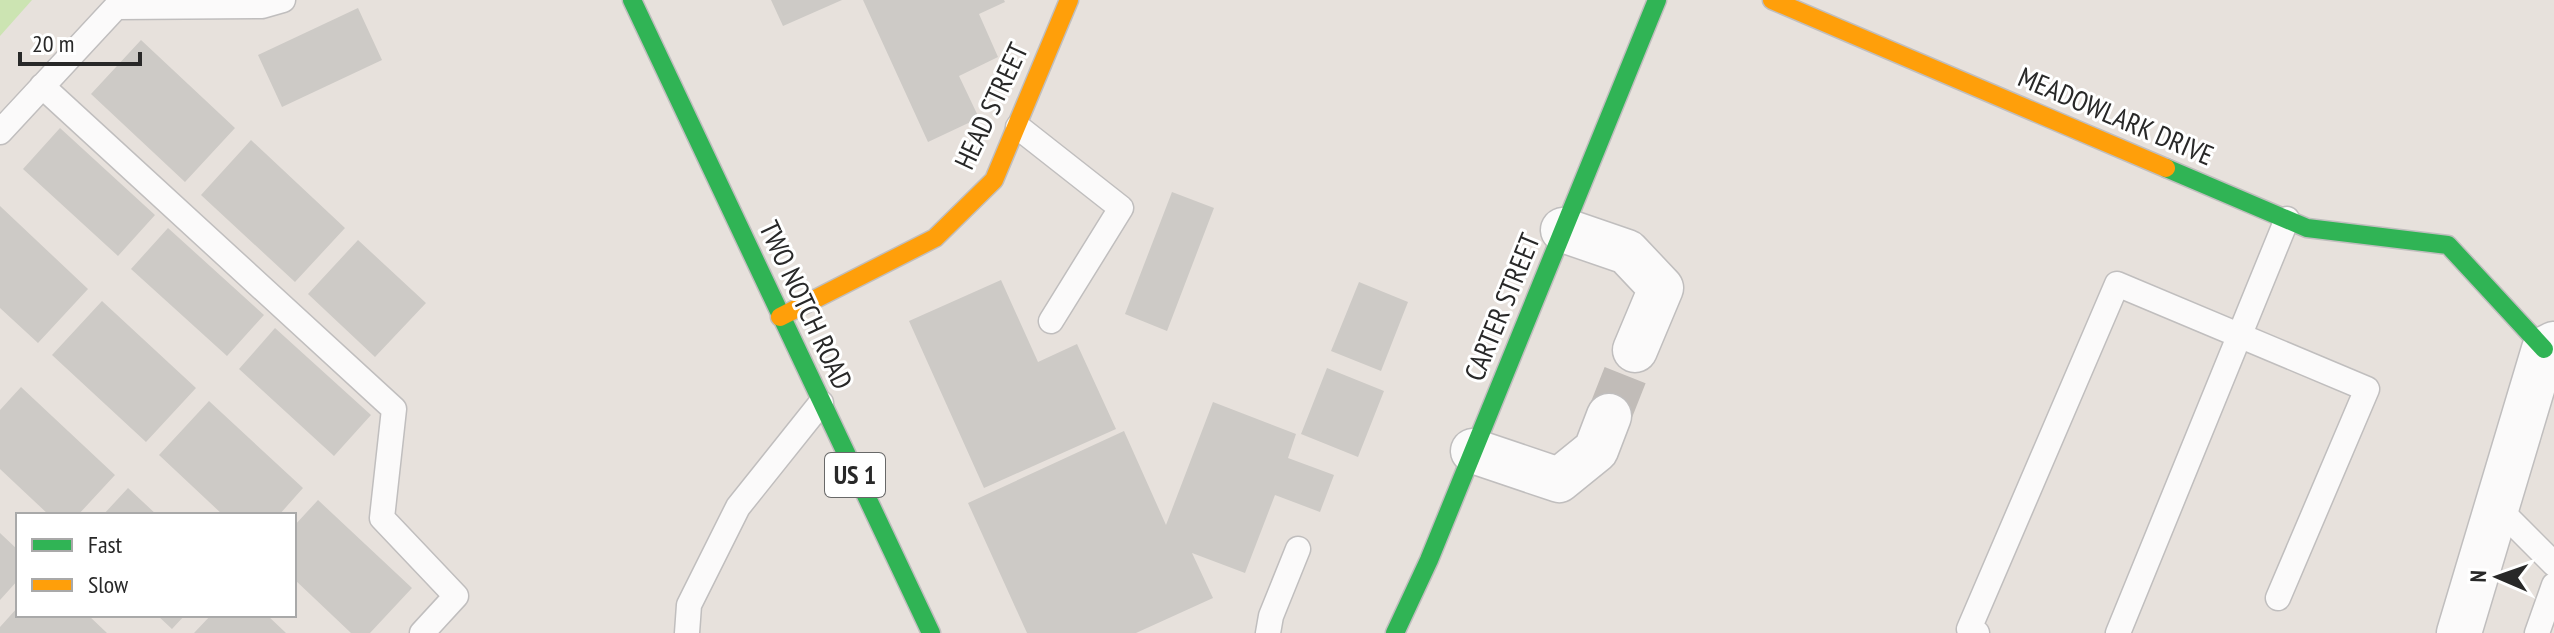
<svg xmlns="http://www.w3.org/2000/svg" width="2554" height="633" font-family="'PT Sans Narrow',sans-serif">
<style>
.green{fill:#cce4b2}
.building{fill:#cdcac6}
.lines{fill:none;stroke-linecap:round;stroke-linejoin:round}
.street-tunnel{stroke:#c1bcb8;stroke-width:44;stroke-dasharray:44 22;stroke-linecap:butt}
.lane-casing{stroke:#c0bebe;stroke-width:27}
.street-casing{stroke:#c0bebe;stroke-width:47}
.fast-casing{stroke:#c0bebe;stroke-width:21}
.slow-casing{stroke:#c0bebe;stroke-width:21}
.lane{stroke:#fbfafa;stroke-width:24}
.street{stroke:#fbfafa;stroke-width:44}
.fast{stroke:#30b455;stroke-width:18}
.slow{stroke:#ff9f0a;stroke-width:18}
.labels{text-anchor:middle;stroke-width:6;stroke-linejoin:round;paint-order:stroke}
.shield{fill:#fff;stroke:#686868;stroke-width:2}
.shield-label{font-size:26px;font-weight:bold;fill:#282828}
.street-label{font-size:28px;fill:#282828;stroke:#fff}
</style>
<rect width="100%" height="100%" fill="#e7e1dc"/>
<path class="green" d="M0,0h32l-32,36z"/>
<path class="building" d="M771,0h71l-59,26z
M863,0h141l1,2 -26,12 19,43 -39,19 20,42 -51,24z
M358,8l24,52 -100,47 -24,-52z
M141,40l94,88 -50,54 -94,-88z
M60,128l95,87 -37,41 -95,-87z
M251,140l94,88 -50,54 -94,-87z
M1172,192l42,16 -47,123 -42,-17z
M0,206l88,83 -50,54 -38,-35z
M168,228l96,87 -37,41 -96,-87z
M358,240l68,63 -51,54 -67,-63z
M1001,280l37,82 39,-18 39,85 -132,59 -75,-167z
M1359,282l49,20 -27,69 -50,-20z
M102,301l94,87 -50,54 -94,-87z
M275,328l96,87 -37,41 -95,-87z
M1327,368l57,23 -26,66 -57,-23z
M21,387l94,88 -37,40h-29l-49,-46v-59z
M209,401l94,87 -24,27h-56l-64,-60z
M1213,402l83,32 -8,24 46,17 -14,37 -45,-17 -30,78 -53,-20 21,45 -77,35h-109l-59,-130 156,-72 42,94z
M128,488l29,27h-54z
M318,500l94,88 -42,45h-19l-57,-54v-53z
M0,533l18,17v30l-18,20z
M18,607v8h70l19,18h-107v-6z
M157,615h28l-13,14z
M211,615h56l19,18h-92z"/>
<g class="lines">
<path class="street-tunnel" d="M1609,416l26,-66"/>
<defs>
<path id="lane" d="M42,86l352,323 -12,109 74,78 -34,37
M1018,127l103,81 -70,113
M0,132l116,-125 146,-1 21,-6
M2496,506l58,58
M687,633l2,-28 49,-98 83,-104
M1268,633l3,-17 27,-67
M1977,633l-8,-4 148,-345 250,105 -89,209
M2118,633l169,-414
M2537,633l17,-48"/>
<path id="street" d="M1563,230l64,22 34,36 -26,62
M1473,451l86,29 37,-30 13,-34
M2459,633l85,-284 10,-5"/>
<path id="fast" d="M632,0l299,633
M2166,168l141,60 141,17 96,104
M1395,633l34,-73 228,-560"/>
<path id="slow" d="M1772,0l394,168
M780,317l155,-79 59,-58 75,-180"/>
</defs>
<use href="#lane" class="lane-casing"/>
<use href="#street" class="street-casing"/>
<use href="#fast" class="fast-casing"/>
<use href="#slow" class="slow-casing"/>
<use href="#lane" class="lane"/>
<use href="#street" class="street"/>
<use href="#fast" class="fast"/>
<use href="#slow" class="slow"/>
</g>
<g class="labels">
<rect class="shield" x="825" y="453" width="60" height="44" rx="6"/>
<g class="shield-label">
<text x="855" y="484">US 1</text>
</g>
<g class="street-label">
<text transform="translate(991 106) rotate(-65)" y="10">HEAD STREET</text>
<text transform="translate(2116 116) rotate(23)" y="10">MEADOWLARK DRIVE</text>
<text transform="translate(806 305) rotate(65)" y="10">TWO NOTCH ROAD</text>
<text transform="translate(1502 307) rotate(-68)" y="10">CARTER STREET</text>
</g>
</g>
<rect x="16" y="513" width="280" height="104" fill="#ffffff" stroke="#a9a9a9" stroke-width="2"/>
<rect x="32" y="539" width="40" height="12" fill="#30b455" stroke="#a9a9a9" stroke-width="2"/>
<text x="88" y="553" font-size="24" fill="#282828">Fast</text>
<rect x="32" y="579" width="40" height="12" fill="#ff9f0a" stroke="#a9a9a9" stroke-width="2"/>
<text x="88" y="593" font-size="24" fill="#282828">Slow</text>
<g transform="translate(2498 577) rotate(272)" stroke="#ffffff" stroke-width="6" paint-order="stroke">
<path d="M0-6L14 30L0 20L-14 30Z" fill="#282828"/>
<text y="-12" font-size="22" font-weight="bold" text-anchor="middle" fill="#282828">N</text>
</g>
<path d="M20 52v12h120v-12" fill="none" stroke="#282828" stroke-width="4"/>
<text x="32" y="52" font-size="24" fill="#282828" stroke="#ffffff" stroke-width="6" paint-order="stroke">20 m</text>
</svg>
